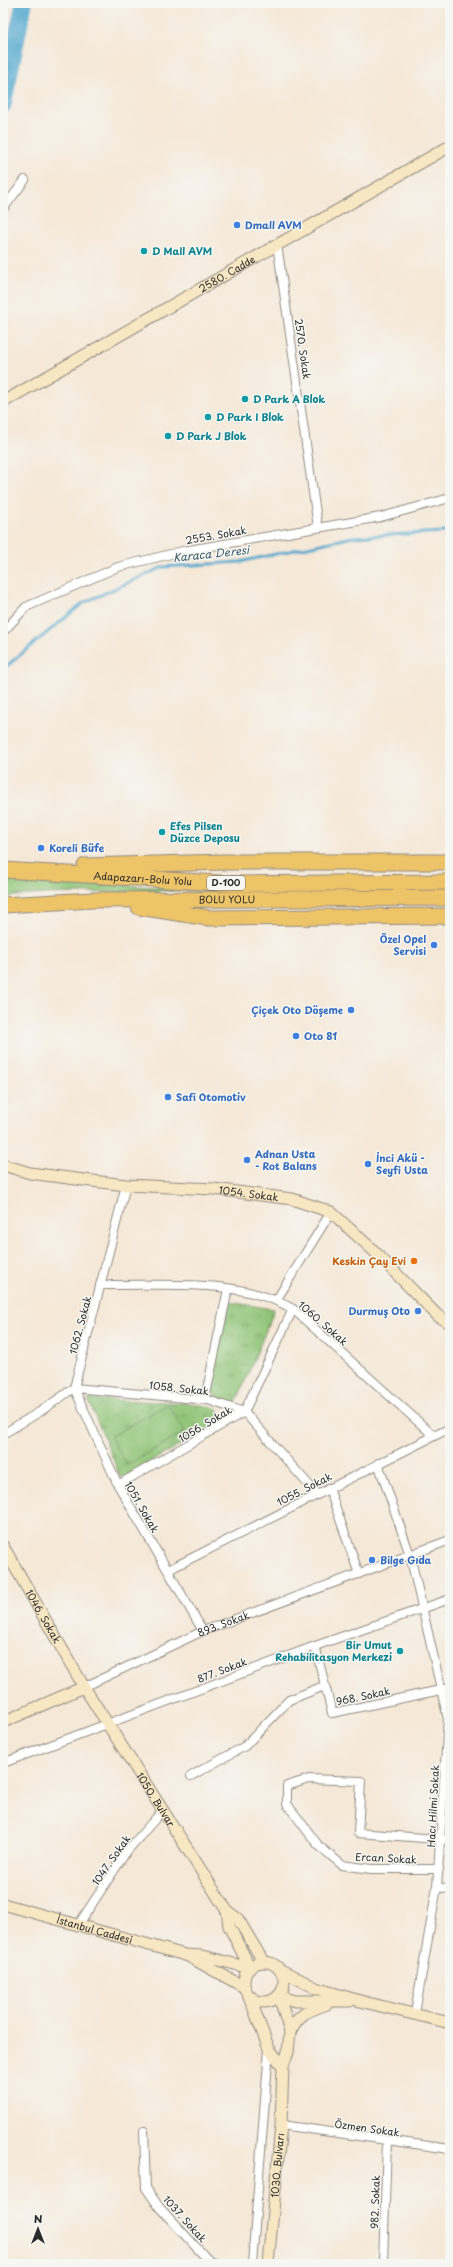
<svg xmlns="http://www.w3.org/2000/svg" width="453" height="2267" font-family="'Playpen Sans',sans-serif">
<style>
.grass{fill:url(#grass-tufts);stroke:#5c7750}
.pitch{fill:#8ec375;stroke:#5c7750}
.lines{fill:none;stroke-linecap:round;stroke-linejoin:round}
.stream{stroke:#52a8ce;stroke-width:3}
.river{stroke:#52a8ce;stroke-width:17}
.street-casing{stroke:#908a81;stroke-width:10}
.secondary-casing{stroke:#908a81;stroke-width:13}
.highway-casing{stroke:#908a81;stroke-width:17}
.street{stroke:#fff;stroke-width:8}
.secondary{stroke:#f8e7c3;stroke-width:11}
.highway{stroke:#eec469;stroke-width:15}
.shop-dot{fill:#3f7fe0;stroke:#f6f6f2;stroke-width:1.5}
.culture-dot{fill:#0f9aa8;stroke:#f6f6f2;stroke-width:1.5}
.food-dot{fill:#e8710a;stroke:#f6f6f2;stroke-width:1.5}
.labels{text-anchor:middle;stroke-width:3;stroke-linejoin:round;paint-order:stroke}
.shield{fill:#f6f6f2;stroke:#686867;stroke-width:1}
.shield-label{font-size:9px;font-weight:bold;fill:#2b2b2b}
.shop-label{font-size:10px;font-weight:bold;fill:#366cbe;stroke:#f6f6f2;text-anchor:start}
.culture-label{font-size:10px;font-weight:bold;fill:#0d838f;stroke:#f6f6f2;text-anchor:start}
.street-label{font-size:10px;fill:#2b2b2b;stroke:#f6f6f2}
.food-label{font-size:10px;font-weight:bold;fill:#c56008;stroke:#f6f6f2;text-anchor:end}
.water-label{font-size:11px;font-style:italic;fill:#3b5d6c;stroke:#f6f6f2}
</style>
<defs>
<pattern id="grass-tufts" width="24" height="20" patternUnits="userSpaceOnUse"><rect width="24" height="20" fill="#8ec375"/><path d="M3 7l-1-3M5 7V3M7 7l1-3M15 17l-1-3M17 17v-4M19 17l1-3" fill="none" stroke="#749f60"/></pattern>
</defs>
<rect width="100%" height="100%" fill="#f6f6f2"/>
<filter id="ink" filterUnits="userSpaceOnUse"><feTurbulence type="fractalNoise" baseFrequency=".025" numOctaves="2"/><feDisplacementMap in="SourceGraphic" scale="8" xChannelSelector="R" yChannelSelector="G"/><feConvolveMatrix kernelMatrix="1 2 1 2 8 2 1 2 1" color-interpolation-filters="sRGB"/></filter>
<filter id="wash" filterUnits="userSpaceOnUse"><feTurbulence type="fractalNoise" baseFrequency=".012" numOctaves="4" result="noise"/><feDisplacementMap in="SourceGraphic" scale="16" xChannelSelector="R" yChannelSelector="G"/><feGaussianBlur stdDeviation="0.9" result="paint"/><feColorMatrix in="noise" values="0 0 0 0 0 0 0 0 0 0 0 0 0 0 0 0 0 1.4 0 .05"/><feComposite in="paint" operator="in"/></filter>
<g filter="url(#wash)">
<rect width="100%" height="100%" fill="#f5e8d7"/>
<path class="grass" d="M3,877l194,13 -150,4 -44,3z
M229,1302l44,7 -1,7 -36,87 -7,1 -20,-13z
M88,1399l102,4 26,5 8,13 -103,57z"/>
<path class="pitch" d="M168,1404l17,28 -58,33 -17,-28z"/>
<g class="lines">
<path class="stream" d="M3,669l80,-66 80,-36 77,-5 113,-25 90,-5 7,-3"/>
<path class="river" d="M3,105l21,-102"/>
</g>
</g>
<g filter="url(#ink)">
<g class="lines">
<defs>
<g id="street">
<path d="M3,209l22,-29"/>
<path d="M277,244l41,283"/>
<path d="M3,632l23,-25 92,-40 65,-16 198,-34 69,-19"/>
<path d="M100,1285c61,1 139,-8 193,24l140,126"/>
<path d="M277,1299l54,-87"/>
<path d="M205,1399l23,-110"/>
<path d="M3,1434l38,-23 33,-23 52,-203"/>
<path d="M378,1463l32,92 38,164 -11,168 -22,126"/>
<path d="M118,1485l126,-73 49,-103"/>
<path d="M329,1488l30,86"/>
<path d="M168,1570l282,-142"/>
<path d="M203,1631l-85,-146 -44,-97 134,12 36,12 73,82"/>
<path d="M315,1646l17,67 118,-25"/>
<path id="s1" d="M84,1687l119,-56 247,-91"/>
<path d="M3,1763l312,-117 135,-47"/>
<path d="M191,1776l54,-30 44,-46 35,-14"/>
<path d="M439,1869h-68l-29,-4 -24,-20 -31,-41v-18l22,-7 52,2 -3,52 92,7"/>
<path d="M437,1887l13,2"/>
<path d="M79,1924l47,-72 37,-42"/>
<path d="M281,2125l169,24"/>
<path d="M144,2131l2,57 13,19 50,54 10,3"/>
<path d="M252,2264l17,-215"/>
<path d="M383,2264l4,-123"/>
</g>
<g id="secondary">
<path id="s2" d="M3,402l447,-256"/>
<path id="s3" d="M3,1165l27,8 54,7 42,5 88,4 78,10 39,13 42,38 65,66 12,7"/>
<path id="s4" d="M3,1546l81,141 143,224 2,15 21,42"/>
<path d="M3,1722l81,-35"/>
<path id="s5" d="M3,1904l182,51 18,1 47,12"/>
<path d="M227,1911l11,8 25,42"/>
<path d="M188,1956l56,31"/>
<circle cx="264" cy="1982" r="20"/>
<path d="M279,1969l37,19 44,13 90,22"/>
<path d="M249,1996l20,53 14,17"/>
<path d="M279,1996l16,5h55"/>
<path d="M290,2032c9,-19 18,-21 37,-28"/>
<path id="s6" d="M268,2264l13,-139 2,-59 5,-14 2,-20 -11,-36"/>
</g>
<g id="highway">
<path d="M85,866l140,-4h225"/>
<path id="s7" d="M3,870l232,14 215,-2"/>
<path id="s8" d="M3,905l90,-5 357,-2"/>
<path d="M139,907l70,11 241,-2"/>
</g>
</defs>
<use href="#street" class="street-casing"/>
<use href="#secondary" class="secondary-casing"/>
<use href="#highway" class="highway-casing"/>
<use href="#street" class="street"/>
<use href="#secondary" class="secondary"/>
<use href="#highway" class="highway"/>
</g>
</g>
<g class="shop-dot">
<circle cx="237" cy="225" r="4"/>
<circle cx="41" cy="848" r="4"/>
<circle cx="434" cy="945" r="4"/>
<circle cx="351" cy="1010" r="4"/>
<circle cx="296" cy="1036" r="4"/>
<circle cx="168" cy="1097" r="4"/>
<circle cx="247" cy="1160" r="4"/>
<circle cx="368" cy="1164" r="4"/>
<circle cx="418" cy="1311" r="4"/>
<circle cx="372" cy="1560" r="4"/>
</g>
<g class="culture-dot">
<circle cx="144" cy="251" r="4"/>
<circle cx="245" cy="399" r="4"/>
<circle cx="208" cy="417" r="4"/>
<circle cx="168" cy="436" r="4"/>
<circle cx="162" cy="832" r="4"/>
<circle cx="400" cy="1651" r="4"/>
</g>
<circle class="food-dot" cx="414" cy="1261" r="4"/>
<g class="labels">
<rect class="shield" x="207" y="876" width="38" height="14" rx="3"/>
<g class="shield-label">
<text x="226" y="886">D-100</text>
</g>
<g class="shop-label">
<text x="245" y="229">Dmall AVM</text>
<text x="49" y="852">Koreli Büfe</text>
<text x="426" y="943" text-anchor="end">Özel Opel<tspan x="426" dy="12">Servisi</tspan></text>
<text x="343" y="1014" text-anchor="end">Çiçek Oto Döşeme</text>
<text x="304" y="1040">Oto 81</text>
<text x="176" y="1101">Safi Otomotiv</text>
<text x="255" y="1158">Adnan Usta<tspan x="255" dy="12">- Rot Balans</tspan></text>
<text x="376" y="1162">İnci Akü -<tspan x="376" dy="12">Seyfi Usta</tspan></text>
<text x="410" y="1315" text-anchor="end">Durmuş Oto</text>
<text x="380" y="1564">Bilge Gıda</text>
</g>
<g class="culture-label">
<text x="152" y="255">D Mall AVM</text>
<text x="253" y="403">D Park A Blok</text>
<text x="216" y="421">D Park I Blok</text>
<text x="176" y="440">D Park J Blok</text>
<text x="170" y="830">Efes Pilsen<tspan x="170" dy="12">Düzce Deposu</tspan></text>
<text x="392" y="1649" text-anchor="end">Bir Umut<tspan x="392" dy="12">Rehabilitasyon Merkezi</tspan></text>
</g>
<g class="street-label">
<text dy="4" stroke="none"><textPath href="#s2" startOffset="258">2580. Cadde</textPath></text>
<text transform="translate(303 349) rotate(82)" y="4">2570. Sokak</text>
<text transform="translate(216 535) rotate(-10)" y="4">2553. Sokak</text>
<text dy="4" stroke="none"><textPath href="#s7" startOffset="140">Adapazarı-Bolu Yolu</textPath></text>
<text dy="4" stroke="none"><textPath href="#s8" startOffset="224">BOLU YOLU</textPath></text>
<text dy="4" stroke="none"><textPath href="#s3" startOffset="248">1054. Sokak</textPath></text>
<text transform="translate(323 1323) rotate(41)" y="4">1060. Sokak</text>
<text transform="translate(80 1325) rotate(-75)" y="4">1062. Sokak</text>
<text transform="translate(179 1388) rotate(6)" y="4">1058. Sokak</text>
<text transform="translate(205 1424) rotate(-31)" y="4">1056. Sokak</text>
<text transform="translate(304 1489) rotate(-27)" y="4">1055. Sokak</text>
<text transform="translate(142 1507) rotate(60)" y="4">1051. Sokak</text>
<text dy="4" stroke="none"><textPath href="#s4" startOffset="81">1046. Sokak</textPath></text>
<text dy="4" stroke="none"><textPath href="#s1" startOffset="153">893. Sokak</textPath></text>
<text transform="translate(222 1670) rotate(-21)" y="4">877. Sokak</text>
<text transform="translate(363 1696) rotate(-12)" y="4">968. Sokak</text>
<text dy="4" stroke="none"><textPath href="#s4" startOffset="296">1050. Bulvar</textPath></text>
<text transform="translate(433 1806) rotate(-87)" y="4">Hacı Hilmi Sokak</text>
<text transform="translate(386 1858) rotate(3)" y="4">Ercan Sokak</text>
<text transform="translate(111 1860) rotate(-55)" y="4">1047. Sokak</text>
<text dy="4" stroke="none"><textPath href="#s5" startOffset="95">İstanbul Caddesi</textPath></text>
<text transform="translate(367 2128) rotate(8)" y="4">Özmen Sokak</text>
<text dy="4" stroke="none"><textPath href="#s6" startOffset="99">1030. Bulvarı</textPath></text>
<text transform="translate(375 2202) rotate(-88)" y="4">982. Sokak</text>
<text transform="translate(185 2219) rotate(48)" y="4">1037. Sokak</text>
</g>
<g class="food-label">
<text x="406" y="1265">Keskin Çay Evi</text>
</g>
<g class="water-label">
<text transform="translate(211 554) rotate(-6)" y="4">Karaca Deresi</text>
</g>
</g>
<rect width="453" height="2267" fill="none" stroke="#f6f6f2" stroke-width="16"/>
<g transform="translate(38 2229)" stroke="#f6f6f2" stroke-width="3" paint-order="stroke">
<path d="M0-3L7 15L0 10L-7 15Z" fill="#2b2b2b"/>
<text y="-6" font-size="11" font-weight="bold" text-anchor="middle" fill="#2b2b2b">N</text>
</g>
</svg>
